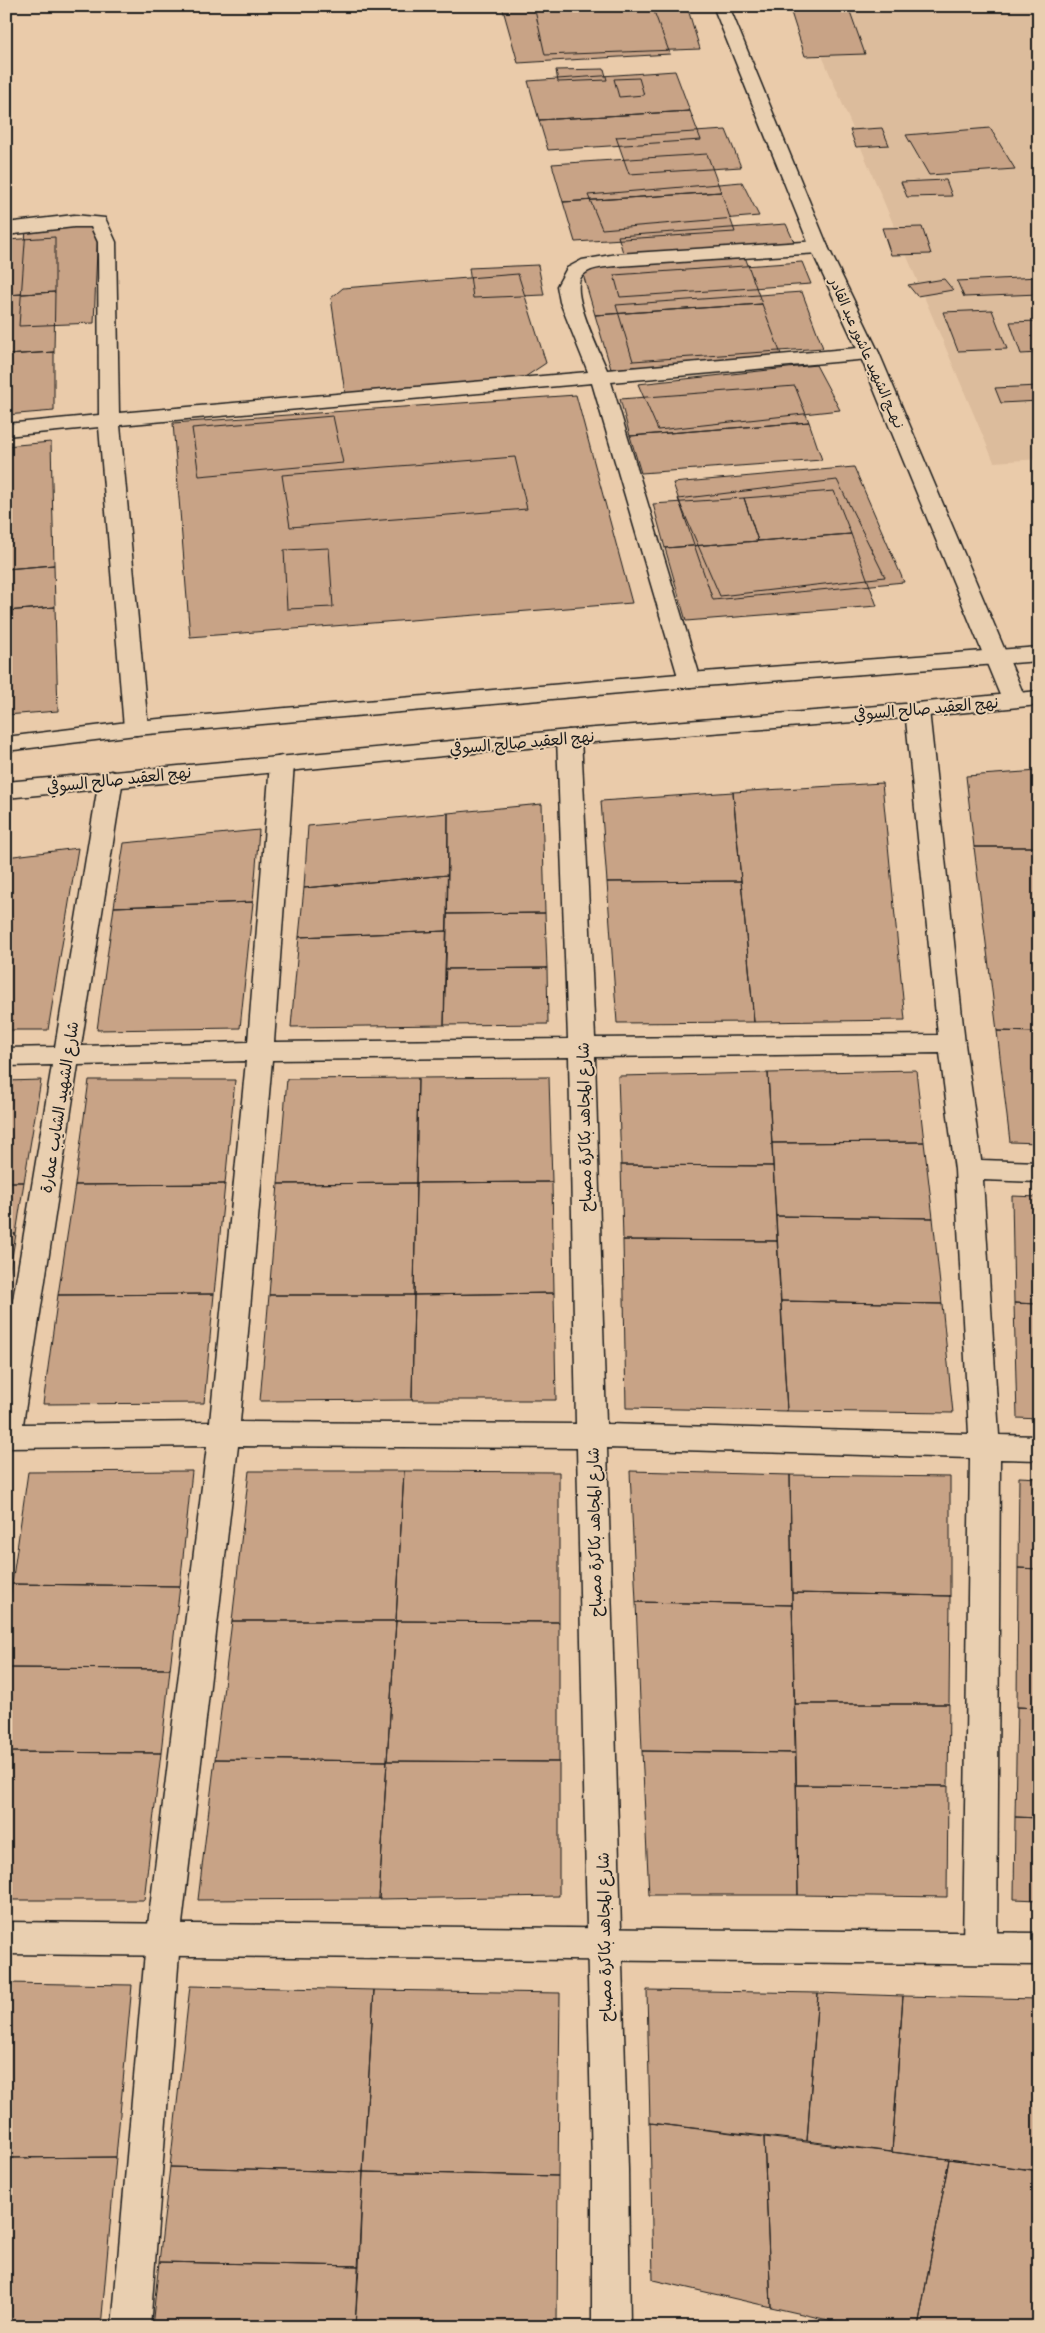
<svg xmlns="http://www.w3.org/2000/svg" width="1045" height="2333" font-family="Pangolin,'Playpen Sans Arabic',sans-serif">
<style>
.built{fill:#dcbc9c}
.building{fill:#c8a386;stroke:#1c1c1c}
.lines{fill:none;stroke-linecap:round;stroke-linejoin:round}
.minor-casing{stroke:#1c1c1c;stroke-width:3}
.tertiary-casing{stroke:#1c1c1c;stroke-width:3}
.secondary-casing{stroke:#1c1c1c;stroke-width:3}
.primary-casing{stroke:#1c1c1c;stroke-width:3}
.minor{fill:#e9cfb0;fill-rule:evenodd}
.tertiary{fill:#e9cfb0;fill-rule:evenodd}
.secondary{fill:#e9cfb0;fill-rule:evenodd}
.primary{fill:#e9cfb0;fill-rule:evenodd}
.labels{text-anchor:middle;stroke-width:4;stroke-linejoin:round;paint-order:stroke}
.far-street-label{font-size:14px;fill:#1c1c1c;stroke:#e9cfb0}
.street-label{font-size:16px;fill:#1c1c1c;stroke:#e9cfb0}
</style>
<rect width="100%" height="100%" fill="#eacbaa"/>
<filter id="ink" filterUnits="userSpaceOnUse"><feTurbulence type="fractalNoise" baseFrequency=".02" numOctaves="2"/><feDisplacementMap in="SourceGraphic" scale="10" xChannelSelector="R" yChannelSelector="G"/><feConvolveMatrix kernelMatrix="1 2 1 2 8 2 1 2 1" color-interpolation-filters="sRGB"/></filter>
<g filter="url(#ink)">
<path class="built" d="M801,6h238v453l-45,3z"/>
<path class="building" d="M502,6h150l18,48 -152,9z
M534,6h153l13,43 -155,6z
M789,6h59l17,48 -60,2z
M604,69l3,11 -49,2 -2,-12z
M675,71l15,40 -151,9 -11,-39z
M639,78l5,17 -25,2 -5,-18z
M690,111l11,29 -153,10 -9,-30z
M882,128l7,17 -33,2 -6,-17z
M990,128l25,41 -86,6 -23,-40z
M726,130l15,37 -112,7 -13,-37z
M707,154l14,38 -158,10 -11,-38z
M946,180l6,16 -45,1 -6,-15z
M742,182l17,34 -157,13 -14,-34z
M721,192l14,40 -160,10 -12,-40z
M786,224l9,20 -171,12 -6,-20z
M98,226l-4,97 -75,3 7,-97z
M922,227l9,27 -40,1 -9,-27z
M55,237v55l-49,3v-55z
M744,254l18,50 -167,11 -15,-51z
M802,262l9,22 -191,13 -6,-22z
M538,265l6,30 -71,3 -4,-30z
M518,274l28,89 -21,14 -180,16 -14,-95 12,-10z
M1039,277v17l-75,3 -7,-16z
M944,279l9,11 -36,6 -9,-11z
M55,292l-1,60 -48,3v-60z
M802,292l21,56 -190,13 -17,-56z
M762,304l20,53 -171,12 -16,-54z
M992,310l15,39 -49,2 -15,-39z
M1039,321v32l-18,1 -11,-32z
M54,352v59l-48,4v-60z
M816,365l24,45 -182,20 -20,-46z
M795,386l14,36 -179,14 -10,-37z
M1039,386v15l-38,2 -6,-15z
M576,395l56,208 -442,34 -17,-214z
M333,416l10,47 -144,13 -7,-48z
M809,422l13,38 -181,13 -11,-37z
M51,442l3,123 -48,4v-123z
M515,457l12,52 -237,18 -8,-52z
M854,467l50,115 -191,18 -40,-117z
M837,480l48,97 -165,19 -42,-97z
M834,491l17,43 -93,7 -14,-43z
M744,498l14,43 -93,7 -12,-44z
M851,534l26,72 -191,15 -21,-73z
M329,548l4,59 -46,2 -3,-59z
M54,565l1,42 -49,4v-42z
M55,607l3,104 -52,4v-104z
M1039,771v76h-65l-8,-71z
M882,783l23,237 -151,2 -21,-230z
M733,792l8,89 -134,1 -6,-81z
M542,804l3,109 -98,1 1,-101z
M448,813v62l-144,13 4,-62z
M259,830l-6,72 -139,5 10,-64z
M974,847h65v185l-42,-1z
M78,848l-30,182h-42v-173z
M448,875l-1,56 -148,6 5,-49z
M741,881l13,141 -137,1 -10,-141z
M253,902l-13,126 -143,2 17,-123z
M545,913l2,55 -102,1 2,-55z
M447,931l-3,94 -153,2 8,-90z
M547,968l1,56 -104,1 1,-56z
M997,1031l42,1v111l-29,-1z
M916,1070l8,72 -152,1 -4,-70z
M768,1073l5,93 -152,-1 -3,-89z
M549,1077l3,105 -136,1 2,-105z
M418,1078l-2,105 -138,1 9,-105z
M41,1080l-17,102h-18v-101z
M89,1080h146l-10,104 -150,1z
M924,1142l9,76 -157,-2 -4,-73z
M621,1165l152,1 4,75 -154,-1z
M6,1182h18l-8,52h-10z
M552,1182l2,111 -140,2 2,-112z
M416,1183l-2,112h-145l9,-111z
M225,1184l-11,110 -156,1 17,-110z
M1012,1196l27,1v107l-25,-1z
M776,1216l157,2 9,86 -161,-3z
M6,1234h10l-10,58z
M623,1240l154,1 10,170 -161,-3z
M554,1293l2,107h-144l2,-105z
M214,1294l-10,109 -161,1 15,-109z
M269,1295h145l-2,105 -152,1z
M781,1301l161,3 11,109 -166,-2z
M1014,1303l25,1v115l-22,-1z
M192,1471l-12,115 -168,-2 16,-112z
M249,1471h155l-8,150h-164z
M404,1471l155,1v150l-163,-1z
M630,1471l160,4 2,130 -156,-3z
M790,1475l160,2v119l-158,-3z
M1019,1477l20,1v91l-21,-1z
M1018,1568l21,1v139l-22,-1z
M12,1584l168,2 -10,83 -164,-1v-41z
M792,1593l158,3 -1,108h-155z
M636,1602l156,3 4,148 -154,-2z
M232,1621h164l-9,140 -172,-2z
M396,1621l163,1v140l-172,-1z
M6,1668l164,1 -9,84 -155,-1z
M794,1704h155l-1,82 -152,-1z
M1017,1707l22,1v110l-24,-1z
M642,1751l154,2 2,142h-149z
M6,1752l155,1 -17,147h-138z
M215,1759l172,2 -8,138 -181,1z
M387,1761l172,1v134l-180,3z
M796,1785l152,1 -1,111 -149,-2z
M1015,1817l24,1v82l-25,-1z
M6,1983l126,2 -16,172 -110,1z
M190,1986l184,4 -11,182 -193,-5z
M374,1990l186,3 -2,183 -195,-4z
M647,1990l171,3 -11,148 -157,-18z
M818,1993l85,3 -11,156 -85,-11z
M903,1996l136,3v127l-5,44 -142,-18z
M650,2123l114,14 7,170 -118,-27z
M1039,2126v45l-5,-1z
M764,2137l185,22 -31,168h-59l-88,-20z
M116,2157l-15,170h-95v-169z
M949,2159l90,12v156h-121z
M170,2167l193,5 -4,94 -200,-4z
M363,2172l195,4 -1,151h-202z
M159,2262l200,4 -4,61h-203z"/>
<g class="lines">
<defs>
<path id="minor" d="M74,215l31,3 11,24 3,171 469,-41 -28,-70 -3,-16 10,-18 15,-8 35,-6 202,-13 7,2 2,4 -2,4 -7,2 -202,13c-11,1 -25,1 -34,9 -16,13 17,77 24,95l262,-23 7,2 3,4 -3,4 -7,2 -258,23 90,298 -3,5 -8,2 -8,-2 -3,-5 -87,-297 -472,42 28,303 -4,5 -8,2 -8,-2 -4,-5 -25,-301 -93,9v-12l93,-9 -1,-173 -7,-15h-17l-68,8v-12z
M917,703l8,2 4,5 36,334 16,116 58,2v20l-56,-2 16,255 40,1v24l-39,-1 -3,489 -5,11 -12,5 -12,-5 -5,-11 7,-490 -363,-10 21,721 2,158h-38v-158l-15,-721 -339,-2 -58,495 -30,386h-38l34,-386 61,-495 -201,2v-106l46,-277 -46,1v-18l49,-1 44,-268 4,-5 8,-3 8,3 4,5 -42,267 167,-4 22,-279 4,-5 8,-2 8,2 4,5 -20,279 294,-3 -11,-302 4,-5 8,-2 8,2 4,5 14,301 343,-3 -33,-325 4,-5zM940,1053l15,117 14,264 -363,-10 -11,-367zM569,1057l7,367 -336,-2 32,-362zM246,1061l-36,361 -187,2 55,-359z"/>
<path id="tertiary" d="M6,1922l1033,11v32l-1033,-11z"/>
<path id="secondary" d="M713,6h16l99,241 51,106 147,347 -4,5 -8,2 -8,-2 -4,-5 -143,-347 -49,-106z"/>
<path id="primary" d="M1039,647v14l-349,26 -554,48 -130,16v-14l130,-16 554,-48z
M1039,691v14l-122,12 -348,27 -563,54v-16l563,-52 348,-27z"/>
</defs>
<use href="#minor" class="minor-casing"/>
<use href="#tertiary" class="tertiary-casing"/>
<use href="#secondary" class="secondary-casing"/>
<use href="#primary" class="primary-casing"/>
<use href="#minor" class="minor"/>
<use href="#tertiary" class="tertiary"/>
<use href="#secondary" class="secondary"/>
<use href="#primary" class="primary"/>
</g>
</g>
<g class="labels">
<g class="far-street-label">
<text transform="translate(867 353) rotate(66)" y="5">نـهــج الشهيد عاشور عبد القادر</text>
</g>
<g class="street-label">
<text transform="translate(926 708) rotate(-5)" y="6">نهج العقيد صالح السوفي</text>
<text transform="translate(522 742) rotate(-5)" y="6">نهج العقيد صالح السوفي</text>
<text transform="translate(119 779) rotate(-6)" y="6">نهج العقيد صالح السوفي</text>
<text transform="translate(59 1107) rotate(-81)" y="6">شارع الشهيد الشايب عمارة</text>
<text transform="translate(584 1127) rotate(-91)" y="6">شارع المجاهد بكاكرة مصباح</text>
<text transform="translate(594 1532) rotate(-91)" y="6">شارع المجاهد بكاكرة مصباح</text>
<text transform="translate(604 1937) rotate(-91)" y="6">شارع المجاهد بكاكرة مصباح</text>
</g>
</g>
<rect width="1045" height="2333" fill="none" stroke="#e9cfb0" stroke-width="25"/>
<rect x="12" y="12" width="1020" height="2308" fill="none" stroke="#1c1c1c" stroke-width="2" filter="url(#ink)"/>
</svg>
